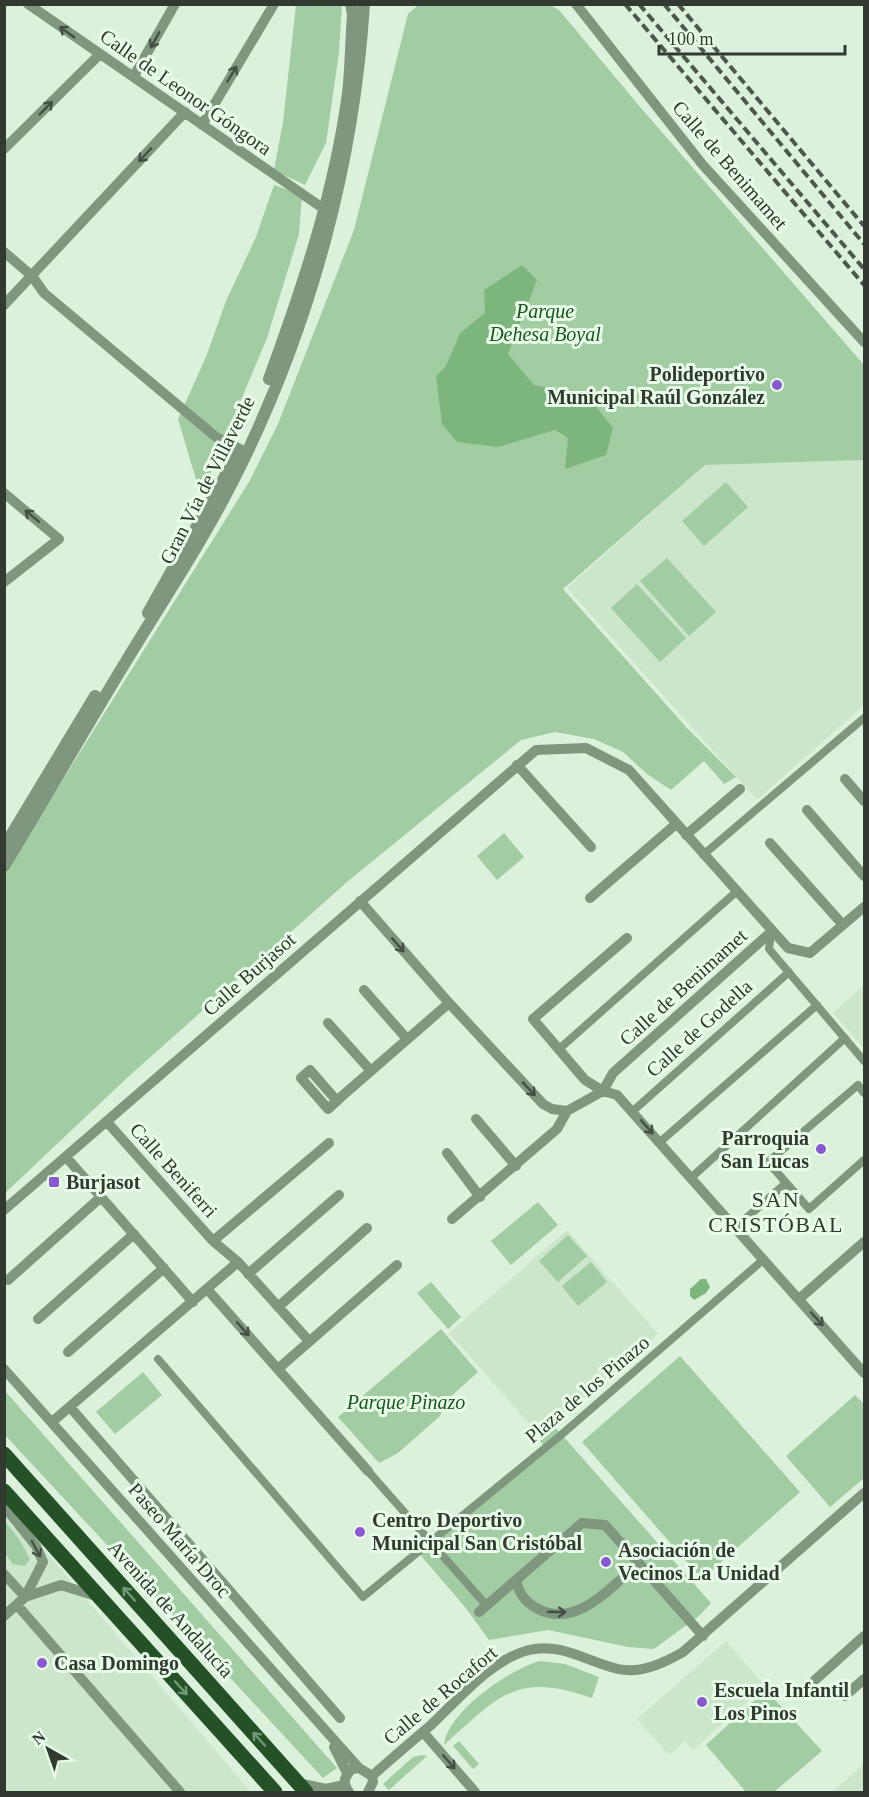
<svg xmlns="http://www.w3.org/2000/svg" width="869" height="1797" font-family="Georgia,serif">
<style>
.built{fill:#cbe6cb}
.green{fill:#a2cca1}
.water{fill:#7cb67d}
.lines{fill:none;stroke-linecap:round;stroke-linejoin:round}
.pedestrian{stroke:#7e977e;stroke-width:8}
.minor{stroke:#7e977e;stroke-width:10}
.tertiary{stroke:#7e977e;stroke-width:12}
.primary{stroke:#245226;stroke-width:15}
.rail{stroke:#4d584d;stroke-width:4;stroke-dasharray:9 4.5;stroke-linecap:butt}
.oneway{stroke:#445044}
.oneway2{stroke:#729774}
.poi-dot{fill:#8a58d1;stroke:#e8fee8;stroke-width:2}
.labels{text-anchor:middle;stroke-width:6;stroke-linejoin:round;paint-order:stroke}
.street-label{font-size:20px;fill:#313931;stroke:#e8fee8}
.park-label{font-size:20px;font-style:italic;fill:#19551e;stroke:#e8fee8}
.poi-label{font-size:20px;font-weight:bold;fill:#313931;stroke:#e8fee8;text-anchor:start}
.quarter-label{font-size:22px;letter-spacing:1.5px;fill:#313931;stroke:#e8fee8}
</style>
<rect width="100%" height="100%" fill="#dbf1db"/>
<path class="built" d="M864,460v245l-107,95 -190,-212 138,-123z
M864,985v63l-31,-35z
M567,1230l91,104 -117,103 -92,-104z
M5,1504l246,288h-246z
M726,1641l39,45 -72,64 -8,-9 -16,14 -32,-36z
M864,1764v28h-32z"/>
<path class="green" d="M296,5h46l-3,47 -13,91 -21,42 -31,-15 9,-48z
M418,5h132l9,5 82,98 223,257v95l-159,5 -142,124 124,139 49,49 -12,7 -20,-23 -33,29 -24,-16 -24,-22 -29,-13 -39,-7 -34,8 -174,142 -219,195 -123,116v-321l244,-390 29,-58 76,-194 54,-216z
M274,185l28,10 -3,39 -32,104 -66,158 -23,-77 28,-62 20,-56 30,-64z
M726,482l22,25 -44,39 -22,-25z
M667,558l49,54 -27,24 -49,-55z
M637,584l49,54 -26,24 -49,-54z
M504,833l20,24 -27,23 -20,-24z
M538,1202l20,23 -47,40 -20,-24z
M568,1235l19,21 -29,26 -19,-21z
M591,1262l16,20 -29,24 -16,-20z
M431,1282l30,35 -13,12 -31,-36z
M441,1329l37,43 -31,28 -7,16 -42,37 -19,10 -41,-46z
M680,1356l120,136 -98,87 -120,-137z
M143,1372l19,23 -47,39 -19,-22z
M4,1391h1l332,377 -14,10 -318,-343z
M855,1395l9,9v74l-34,29 -44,-51z
M554,1426l157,177 -12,13 -45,33 -26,-2 -80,-17 -59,10 -24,-33 -48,-56 128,-104 -6,-7z
M4,1520l15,19 11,20 -5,7 -12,-2 -8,-10z
M540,1661l25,3 34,13 -7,21c-76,-27 -93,-2 -148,47 3,-33 66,-76 96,-84z
M766,1690l56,61 -48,41h-28l-40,-47z
M459,1741l20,23 -6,5 -20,-23z
M422,1755l5,1 -38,34 -6,-6 30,-27z"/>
<path class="water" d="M522,265l15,15 -29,74 26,31 28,6 32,13 19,24 -7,27 -41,14 3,-31 -13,-8 -57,17 -41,-5 -15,-18 -6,-48 10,-10 14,-33 25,-20 -1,-23z
M701,1279h5l4,8 -4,6 -12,7 -4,-4v-7z"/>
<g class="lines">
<path class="pedestrian" d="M703,855l161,-137
M771,932l-2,17 95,112
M558,1050l178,-158
M864,1093l-6,-8 -90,77 41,47 55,-49
M633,1111l156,-139
M660,1142l157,-137
M692,1177l153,-139
M736,1227l50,-44
M158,1359l205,238 198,-162 203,-176
M368,1471l119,135"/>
<path class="minor" d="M28,4l296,205
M576,4l126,160 162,178
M134,76l41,-72
M202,125l72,-121
M4,149l96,-95
M4,252l28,24 12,17 172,144 24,12
M4,305l181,-193
M4,493l55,46 -55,43
M517,765l74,82
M845,779l19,22
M807,810l57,66
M686,835l54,-46
M770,843l73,82
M590,898l86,-74
M360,901l89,102 94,101 9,5 15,2
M364,990l43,49
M328,1023l43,48
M603,1091l10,-18 158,-141
M603,1091l-18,-11 -52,-61 94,-81
M337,1101l-27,-31 -9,8 27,31 13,-12 108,-94
M476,1119l40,47
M107,1122l106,119 25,21 71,79
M447,1153l33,44
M66,1157l127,145
M4,1210l532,-460 50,-2 43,22 159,178 22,5 54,-46
M452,1219l105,-90 10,-18 36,-20 14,4 247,278
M213,1241l116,-98
M248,1274l91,-79
M8,1280l93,-83
M207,1289l161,182
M799,1299l65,-57
M278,1307l89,-79
M38,1319l96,-85
M68,1352l96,-84
M279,1368l118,-103
M4,1369l355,399
M70,1407l270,311
M52,1422l186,-160
M4,1506l32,40 7,16 -18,35 -21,19
M4,1574l21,23
M516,1580c3,14 9,22 22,29 39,20 74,-23 101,-46
M25,1597l36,-12 38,12
M17,1605l163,187
M479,1612l103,-89 23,2 98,111
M815,1680l49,-44
M845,1696l19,-17
M423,1732l52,60
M334,1747l13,26
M372,1776c19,-17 39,-34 59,-51 28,-26 59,-65 98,-75 31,-8 59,12 89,19 23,5 46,-6 65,-17l181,-159
M298,1783l28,6 18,-4
M349,1792c-7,-8 -5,-16 3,-23l7,-1 13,8 1,6 -5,10"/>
<path class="tertiary" d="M269,379c34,-93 66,-188 79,-286 3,-26 3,-52 5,-78l-2,-11
M148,613l89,-158
M4,847l91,-151
M4,866c42,-69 82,-139 124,-208 39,-64 80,-125 113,-193 70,-143 113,-302 123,-461"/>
<path class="primary" d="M4,1454l302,338
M4,1491l271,301"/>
<path class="rail" d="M625,4l239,281
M639,4l225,265
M664,4l200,240
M678,4l186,222"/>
</g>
<defs><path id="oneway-shaft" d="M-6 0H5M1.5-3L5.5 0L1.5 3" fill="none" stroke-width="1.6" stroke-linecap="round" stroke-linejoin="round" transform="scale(1.5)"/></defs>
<g class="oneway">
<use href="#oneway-shaft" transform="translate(67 32) rotate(-145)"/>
<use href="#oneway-shaft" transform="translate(155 40) rotate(119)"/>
<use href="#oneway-shaft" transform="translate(232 74) rotate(-59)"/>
<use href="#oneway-shaft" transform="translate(46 108) rotate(-45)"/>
<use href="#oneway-shaft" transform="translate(145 155) rotate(133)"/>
<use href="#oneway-shaft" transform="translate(32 516) rotate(-140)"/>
<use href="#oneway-shaft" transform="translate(398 945) rotate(49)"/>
<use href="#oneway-shaft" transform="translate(529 1089) rotate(47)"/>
<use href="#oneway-shaft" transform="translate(647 1127) rotate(49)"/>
<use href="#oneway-shaft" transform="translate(817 1319) rotate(48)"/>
<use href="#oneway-shaft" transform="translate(243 1329) rotate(48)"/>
<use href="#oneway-shaft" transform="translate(36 1549) rotate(62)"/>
<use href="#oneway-shaft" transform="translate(557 1612) rotate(2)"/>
<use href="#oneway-shaft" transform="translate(449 1762) rotate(49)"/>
</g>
<g class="oneway2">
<use href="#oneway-shaft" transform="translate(129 1594) rotate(-132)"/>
<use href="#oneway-shaft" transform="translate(181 1688) rotate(48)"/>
<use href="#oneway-shaft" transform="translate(259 1739) rotate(-132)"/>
</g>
<g class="poi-dot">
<circle cx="777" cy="385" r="6"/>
<circle cx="821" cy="1149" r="6"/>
<rect x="48" y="1176" width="12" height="12" rx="3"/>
<circle cx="360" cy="1532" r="6"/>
<circle cx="606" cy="1562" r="6"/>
<circle cx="42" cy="1663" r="6"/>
<circle cx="702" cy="1702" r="6"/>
</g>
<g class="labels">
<g class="street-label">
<text transform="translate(186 92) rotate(35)" y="7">Calle de Leonor Góngora</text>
<text transform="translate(730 165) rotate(49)" y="7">Calle de Benimamet</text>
<text transform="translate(207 480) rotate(-63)" y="7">Gran Vía de Villaverde</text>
<text transform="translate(249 974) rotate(-41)" y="7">Calle Burjasot</text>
<text transform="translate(683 987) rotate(-42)" y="7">Calle de Benimamet</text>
<text transform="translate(699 1028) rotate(-42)" y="7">Calle de Godella</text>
<text transform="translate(174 1170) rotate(48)" y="7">Calle Beniferri</text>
<text transform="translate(587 1389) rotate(-40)" y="7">Plaza de los Pinazo</text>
<text transform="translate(180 1540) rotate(49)" y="7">Paseo María Droc</text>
<text transform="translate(171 1609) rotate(48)" y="7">Avenida de Andalucía</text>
<text transform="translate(440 1695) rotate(-40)" y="7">Calle de Rocafort</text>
</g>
<g class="park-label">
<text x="545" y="318">Parque<tspan x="545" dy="23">Dehesa Boyal</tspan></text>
<text x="406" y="1409">Parque Pinazo</text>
</g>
<g class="poi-label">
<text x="765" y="381" text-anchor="end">Polideportivo<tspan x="765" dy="23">Municipal Raúl González</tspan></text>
<text x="809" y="1145" text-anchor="end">Parroquia<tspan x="809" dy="23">San Lucas</tspan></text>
<text x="66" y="1189">Burjasot</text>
<text x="372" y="1527">Centro Deportivo<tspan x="372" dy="23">Municipal San Cristóbal</tspan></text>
<text x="618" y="1557">Asociación de<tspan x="618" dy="23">Vecinos La Unidad</tspan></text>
<text x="54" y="1670">Casa Domingo</text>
<text x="714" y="1697">Escuela Infantil<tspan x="714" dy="23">Los Pinos</tspan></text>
</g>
<g class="quarter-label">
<text x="776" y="1207">SAN<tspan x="776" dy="25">CRISTÓBAL</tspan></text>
</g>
</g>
<rect width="869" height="1797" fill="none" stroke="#313931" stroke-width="12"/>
<g transform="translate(48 1749) rotate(320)" stroke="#e8fee8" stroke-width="4.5" paint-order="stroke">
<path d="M0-4.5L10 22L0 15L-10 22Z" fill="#313931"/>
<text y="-9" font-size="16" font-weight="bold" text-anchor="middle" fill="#313931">N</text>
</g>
<path d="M659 45v9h186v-9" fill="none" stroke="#313931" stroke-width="3"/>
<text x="668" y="45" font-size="18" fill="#313931" stroke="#e8fee8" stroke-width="4.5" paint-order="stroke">100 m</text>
</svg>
